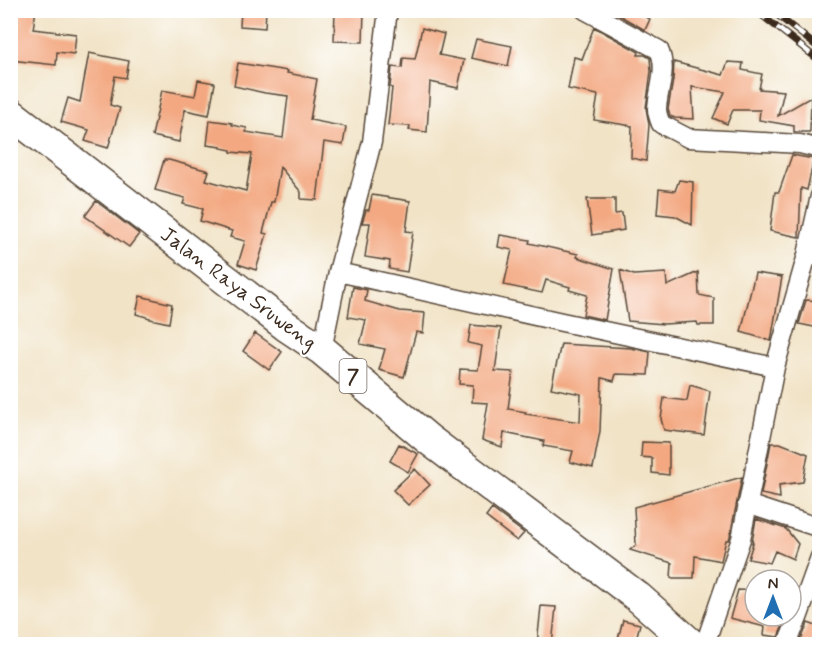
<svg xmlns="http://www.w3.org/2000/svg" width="830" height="655" font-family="Mynerve,sans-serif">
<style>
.building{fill:#f3a881}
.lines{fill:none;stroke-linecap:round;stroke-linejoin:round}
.minor-casing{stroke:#564637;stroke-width:21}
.trunk-casing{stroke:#564637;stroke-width:33}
.minor{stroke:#fff;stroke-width:18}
.trunk{stroke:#fff;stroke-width:30}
.rail-casing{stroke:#3b2a1e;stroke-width:7}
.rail{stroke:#fff;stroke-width:4.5;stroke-dasharray:14;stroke-linecap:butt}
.labels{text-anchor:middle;stroke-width:4.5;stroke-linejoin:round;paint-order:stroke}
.shield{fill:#fff;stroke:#766a62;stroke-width:1.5}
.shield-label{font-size:20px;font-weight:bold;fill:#3b2a1e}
.street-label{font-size:21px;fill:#3b2a1e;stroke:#fff}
</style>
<rect width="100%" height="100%" fill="#fff"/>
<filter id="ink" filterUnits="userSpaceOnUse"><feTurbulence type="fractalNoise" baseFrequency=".0167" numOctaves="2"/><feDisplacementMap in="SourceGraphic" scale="12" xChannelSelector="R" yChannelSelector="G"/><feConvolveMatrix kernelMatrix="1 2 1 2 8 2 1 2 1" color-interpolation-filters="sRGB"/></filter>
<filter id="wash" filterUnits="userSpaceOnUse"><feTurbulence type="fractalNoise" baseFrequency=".008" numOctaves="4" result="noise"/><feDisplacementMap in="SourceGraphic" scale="24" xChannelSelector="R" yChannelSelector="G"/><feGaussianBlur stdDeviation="1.35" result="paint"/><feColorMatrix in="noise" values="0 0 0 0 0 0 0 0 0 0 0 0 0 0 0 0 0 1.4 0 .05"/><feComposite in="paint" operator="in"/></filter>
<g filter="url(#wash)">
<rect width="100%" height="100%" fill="#f1e3c6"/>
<g id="blocks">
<path class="building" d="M12,10h24l-3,19 43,5 -2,20 -17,-2 -1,13 -46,-5v-36z
M241,10h25l-1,18 -25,-2z
M335,10l29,1 -1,31 -29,-1z
M610,10h22l18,9 -5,11z
M594,27l45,25 -1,3h7l5,3 1,13 -5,37 3,17 -3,36 -15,-3 1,-32 -38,-6 4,-25 -30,-6 6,-32 8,2z
M422,28l22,6 -5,21 25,5 -6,28 -28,-6 -3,50 -18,-2 1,-4 -22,-1 4,-37 -2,-1 2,-20 10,1 1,-10 12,1z
M476,39l36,7 -4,20 -37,-8z
M89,53l40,8 -3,17 -11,-2 -5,29 10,3 -12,40 -23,-7 4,-11 -28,-8 7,-24 12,4z
M674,62l49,13 5,-13 15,1 -1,7 20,4 -3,15 25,2 -6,25 33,-19 -1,35h-16v-6l-35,-6 1,-10h-27l-6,14 -14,-6 12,-26 -33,-5 2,32 -19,-1 -5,-2 -2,-7 5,-29z
M238,63l50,8 -1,2 30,6 -7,41 36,7 -3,18 -19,-3 -7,58 -16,-1v-7l-21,-25 -6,35h-3l-8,31 4,1 -11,36 -18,-6 7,-23 -15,-4 2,-6 -32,-10 3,-12 -20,-5 2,-6 -30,-8 9,-30h5l40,11 -3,9 40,11 6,-37 -21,-2v-2l-10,-2v-1l-14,-2 3,-25 22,3v2l15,3 -1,4 37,6 5,-42 -23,-3 -31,-7z
M198,80l17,3 -6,32 -24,-5 -6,32 -27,-6 10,-46 33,6z
M792,155l22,4 -7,31 -6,-2 -2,49 -29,-6 5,-39h4z
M679,180l14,2 -1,43 -17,-9 -18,-2 2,-25 16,2z
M372,195l38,6 -4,30 7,1 -6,40 -18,-3 1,-8 -25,-4 5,-34h-8l4,-13h3z
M587,199h28v15l7,-1 2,17 -32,5z
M96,201l43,33 -10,13 -44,-31z
M500,235l30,5 -1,3 49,11 -1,3 37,12 -9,51 -22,-5 4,-20 -18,-5 1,-3 -24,-7 -4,13 -38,-8 8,-35 -14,-3z
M620,270l14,5 32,-2 1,13 31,-14 1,23 15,3v27h-16l-1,-3 -33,2 -36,-3z
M755,273l27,4 -11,64 -30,-9z
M353,287l14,3 -2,11 35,10 25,2 -2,20 -7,-1 -12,45 -25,-7 6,-21 -25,-5 6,-24 -18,-3z
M140,296l32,8 -3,19 -19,-4v-1l-14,-4z
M806,300l13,1v27l-20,-4z
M471,325l30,3 -6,43 18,1 -5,37 18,3 -1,2 55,8 1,-28 -30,-6 10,-44 70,4 19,4 -2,23 -32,-1 -2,7 -12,-3 -2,53 -7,37 -23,-6 3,-11 -30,-5 1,-5 -40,-8 -2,14 -20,-7 6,-37 -16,-1 1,-17 -14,-1 1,-15 18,1 4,-24 -14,-3z
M255,333l27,19 -13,18 -26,-19z
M690,385l20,6 -6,44 -40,-5 -3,-11 3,-21 23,3z
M642,442l27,1v32l-17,-2v-15l-11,-1z
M771,443h9l28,11 -5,28 -24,3 1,13 -19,-4z
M399,444l19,10 -10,18 -18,-11z
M415,469l15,16 -22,20 -15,-15z
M742,477l-12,59 -1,4h-3l-5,21 -26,-5 -1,22h-23l1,-15 -42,-13 6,-5 -2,-38z
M492,509l32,24 -7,8 -31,-24z
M756,519l30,10 12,15 -5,15 -18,-8 -5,12 -22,-4 5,-16h-1z
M738,590l17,1v25h32l-9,21 -14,-2 1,-8 -35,-9z
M541,606l15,1 -4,38h-15z
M623,620l17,4 -5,19 -17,-4z
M808,623l11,4v18h-20z"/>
</g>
</g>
<g filter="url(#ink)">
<use href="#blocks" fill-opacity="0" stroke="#564637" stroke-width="1.5"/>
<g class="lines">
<defs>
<path id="minor" d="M585,10l74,40c9,19 -1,39 -2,59 0,5 2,10 4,15l27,14 112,6 20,5
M807,255l13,-59
M338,272l224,50 213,45
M322,350l16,-78 34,-130 16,-132
M747,504l73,24
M705,644l36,-105 34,-172 32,-112 13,2
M787,644l11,-26 22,-61"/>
<path id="trunk" d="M10,113l276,213 36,24 106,89 211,159 52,46"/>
</defs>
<use href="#minor" class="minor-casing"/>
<use href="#trunk" class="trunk-casing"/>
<use href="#minor" class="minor"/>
<use href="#trunk" class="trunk"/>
<defs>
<path id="rail" d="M755,10l65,51
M771,10l49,39"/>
</defs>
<use href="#rail" class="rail-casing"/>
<use href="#rail" class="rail"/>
</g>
</g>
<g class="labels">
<rect class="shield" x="339.5" y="359" width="27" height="34" rx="4.5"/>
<g class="shield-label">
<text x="353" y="383">7</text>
</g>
<g class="street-label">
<text transform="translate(239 288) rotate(37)" y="7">Jalan Raya Sruweng</text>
</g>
</g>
<rect width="830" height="655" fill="none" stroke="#fff" stroke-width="36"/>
<g transform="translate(773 598)"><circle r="28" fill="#ffffff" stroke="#b1aaa5" stroke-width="1.5"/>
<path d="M0-4.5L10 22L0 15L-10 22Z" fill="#1f6fb2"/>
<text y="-9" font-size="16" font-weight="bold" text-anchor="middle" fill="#3b2a1e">N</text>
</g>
</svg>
